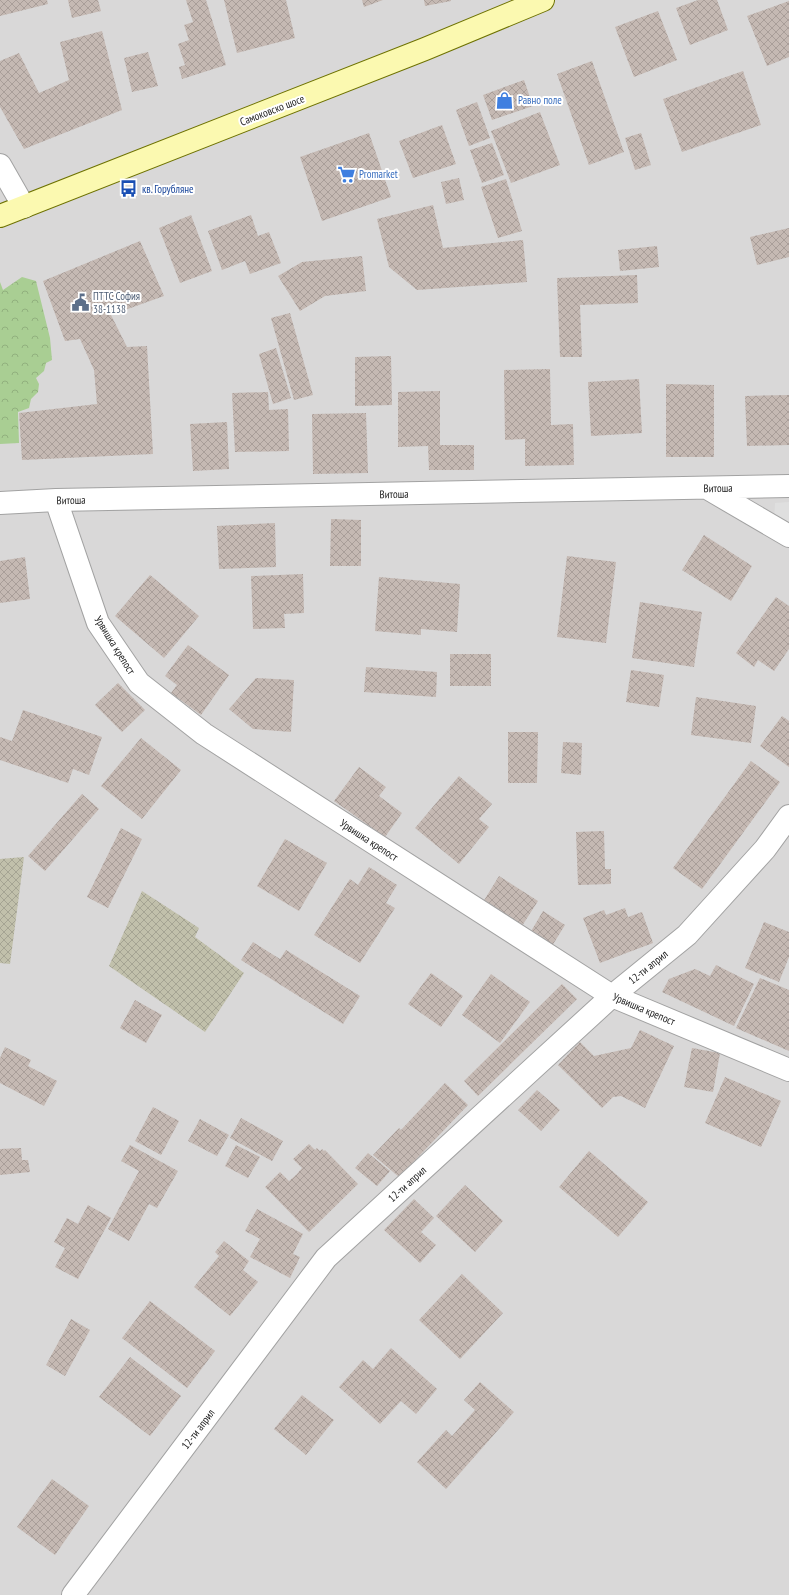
<svg xmlns="http://www.w3.org/2000/svg" width="789" height="1595" font-family="'PT Sans Narrow',sans-serif">
<style>
.residential{fill:#d9d8d8}
.construction{fill:url(#construction-cross-hatch)}
.forest{fill:url(#forest-crowns)}
.parking{fill:#dfdfdf}
.building{fill:url(#building-cross-hatch)}
.lines{fill:none;stroke-linecap:round;stroke-linejoin:round}
.street-casing{stroke:#a2a2a2;stroke-width:24}
.secondary-casing{stroke:#6e7202;stroke-width:24}
.street{stroke:#fff;stroke-width:22}
.secondary{stroke:#fbf9b0;stroke-width:22}
.labels{text-anchor:middle;stroke-width:4;stroke-linejoin:round;paint-order:stroke}
.shop-label{font-size:11px;fill:#366cbe;stroke:#fff;text-anchor:start}
.street-label{font-size:11px;fill:#1b1b1b;stroke:#fff}
.transit-label{font-size:11px;fill:#164399;stroke:#fff;text-anchor:start}
.service-label{font-size:11px;fill:#4e5e75;stroke:#fff;text-anchor:start}
</style>
<defs>
<pattern id="construction-cross-hatch" width="8" height="8" patternUnits="userSpaceOnUse"><rect width="8" height="8" fill="#c1c0ab"/><path d="M0 0l8 8M0 8l8-8" fill="none" stroke="#a5a493"/></pattern>
<pattern id="forest-crowns" width="20" height="18" patternUnits="userSpaceOnUse"><rect width="20" height="18" fill="#a9ce93"/><path d="M2 6a3 3 0 1 1 6 0M12 15a3 3 0 1 1 6 0" fill="none" stroke="#91b07e"/></pattern>
<pattern id="building-cross-hatch" width="8" height="8" patternUnits="userSpaceOnUse"><rect width="8" height="8" fill="#c5b9b3"/><path d="M0 0l8 8M0 8l8-8" fill="none" stroke="#a99e99"/></pattern>
</defs>
<rect width="100%" height="100%" fill="#ede8e0"/>
<path class="residential" d="M0,0h789v1595h-789z"/>
<path class="construction" d="M24,857l-14,107 -10,-1v-104z
M142,891l57,37 -4,9 49,36 -39,59 -96,-66z"/>
<path class="forest" d="M22,277l14,4 14,57 2,22 -6,3 -2,8 -8,7 3,6 -1,8 -7,7 -2,9 -11,4 1,31 -19,1v-162l3,8z"/>
<path class="parking" d="M789,502v30l-15,-9 1,-20z"/>
<path class="building" d="M0,0h47l1,4 -48,12z
M68,0h30l3,11 -29,7z
M186,0h20l20,65 -44,14 -3,-12 6,-2 -7,-21 11,-4 -5,-15 9,-3z
M224,0h62l9,38 -58,15z
M362,0h21l-19,7z
M424,0h27v1l-26,5z
M698,0h19l11,30 -38,15 -14,-37z
M789,1v56l-22,9 -20,-50z
M658,11l19,49 -43,17 -19,-50z
M102,31l20,79 -98,39 -24,-42v-46l19,-8 20,40 30,-13 -9,-38z
M148,52l10,34 -26,6 -8,-34z
M592,61l32,91 -35,13 -32,-91z
M743,71l18,54 -79,27 -19,-53z
M524,80l9,26 -41,14 -9,-25z
M477,102l13,36 -21,8 -13,-36z
M540,112l20,53 -49,18 -20,-52z
M442,125l14,39 -43,14 -14,-37z
M369,133l22,64 -69,24 -22,-64z
M641,133l10,32 -16,5 -10,-32z
M492,143l12,32 -22,8 -12,-33z
M459,178l5,22 -18,4 -5,-22z
M506,179l16,52 -24,7 -17,-51z
M433,205l10,43 80,-8 4,42 -110,8 -28,-23 -12,-48z
M191,215l21,56 -32,12 -21,-55z
M251,215l7,21 11,-4 12,31 -31,11 -5,-13 -23,9 -14,-39z
M789,228v29l-32,8 -7,-28z
M140,241l24,55 -53,19 16,32 20,-1 6,108 -131,6 -3,-47 78,-9 -3,-34 -14,-31 -15,2 -22,-60z
M657,246l2,21 -39,4 -2,-21z
M362,256l4,35 -41,5 -25,15 -22,-35 24,-14z
M637,275l1,28 -58,2 2,52h-22l-3,-79z
M290,313l23,82 -19,5 -23,-82z
M276,348l15,50 -18,6 -14,-50z
M391,356l1,49 -37,1v-49z
M550,369l1,56 22,-1 1,41 -49,1v-27l-20,1 -1,-70z
M639,379l3,54 -51,3 -3,-54z
M666,384l48,1v72h-48z
M440,391v54h34v25h-45l-1,-24 -30,1v-55z
M268,392l1,18 19,-1 1,42 -54,1 -3,-59z
M789,395v50l-42,1 -2,-50z
M366,413l2,60 -55,1 -1,-60z
M227,422l2,47 -36,2 -3,-47z
M331,519l30,1v46h-31z
M275,523l1,44 -57,2 -2,-43z
M704,535l48,31 -21,35 -49,-31z
M567,556l49,6 -10,81 -49,-6z
M25,557l5,42 -30,4v-42z
M303,574l1,39 -20,1 1,14 -32,1 -2,-53z
M150,575l49,41 -35,42 -49,-42z
M379,577l81,7 -3,48 -36,-3v6l-46,-4z
M776,597l13,9v43l-15,22 -16,-11 -4,7 -18,-14z
M640,602l62,10 -8,55 -62,-9z
M188,645l41,30 -28,40 -30,-22 6,-8 -12,-9z
M450,654h41v32h-41z
M366,667l71,5 -1,25 -72,-5z
M631,670l33,5 -5,32 -33,-5z
M256,678l38,2 -3,52 -38,-3 -24,-20z
M118,683l27,27 -23,22 -27,-27z
M696,697l60,9 -5,37 -60,-8z
M23,710l79,27 -13,38 -16,-6 -5,14 -68,-23v-23l12,4z
M782,716l7,5v46l-29,-21z
M508,732h30l-1,51h-29z
M141,738l40,32 -39,49 -41,-33z
M563,742l19,1 -1,32 -20,-2z
M751,761l29,21 -78,107 -29,-21z
M359,767l27,20 -7,9 23,17 -17,24 -51,-36z
M459,776l33,28 -13,15 10,8 -30,37 -44,-36z
M82,794l17,15 -54,62 -17,-15z
M121,828l21,11 -34,69 -21,-11z
M604,831l1,38h6v15l-33,1 -2,-53z
M285,839l42,24 -28,48 -42,-25z
M369,867l28,18 -11,18 9,5 -35,55 -46,-28 36,-56 8,6z
M499,876l39,25 -16,25 -39,-24z
M625,908l3,9 14,-5 11,31 -53,20 -17,-45 21,-8 2,5z
M543,911l22,14 -13,21 -22,-13z
M764,922l25,10v25l-10,25 -34,-14z
M253,942l27,17 6,-9 74,46 -17,28 -102,-64z
M716,965l38,19 -20,42 -72,-34 7,-13 26,-10 15,7z
M431,973l32,23 -22,31 -33,-23z
M491,974l39,28 -30,41 -38,-28z
M760,978l29,12v61l-53,-23z
M562,984l15,15 -99,97 -14,-15z
M135,1000l27,15 -16,28 -26,-15z
M640,1030l34,16 -29,62 -24,-12 -8,1 -11,11 -44,-43 22,-23 14,14 37,-8z
M5,1047l26,13 -3,6 29,15 -13,25 -44,-23v-25z
M692,1048l28,5 -7,39 -29,-5z
M725,1077l56,24 -20,46 -56,-24z
M445,1083l23,22 -69,72 -26,-22 26,-27 2,2z
M537,1090l23,20 -19,21 -23,-21z
M153,1107l26,14 -18,34 -26,-14z
M241,1118l42,23 -11,20 -42,-23z
M200,1119l29,16 -12,21 -29,-15z
M309,1144l6,6 2,-2 3,3 2,-2 2,2 1,-1 33,34 -49,48 -44,-45 15,-15 9,9 7,-6 6,-7 -9,-9z
M130,1145l48,26 -21,37 -8,-4 -20,37 -21,-12 31,-58 -18,-10z
M236,1145l24,12 -12,21 -23,-12z
M21,1148l1,12h6l2,12 -30,3v-26z
M589,1151l59,51 -30,35 -59,-50z
M368,1153l22,18 -13,15 -22,-18z
M465,1185l38,36 -28,31 -39,-36z
M414,1199l20,19 -13,14 15,13 -16,18 -36,-33z
M88,1205l23,13 -33,61 -23,-12 10,-19 -11,-6 13,-24 11,6z
M257,1209l46,25 -10,20 7,3 -10,21 -40,-21 10,-18 -15,-8z
M224,1241l25,20 -6,9 15,12 -28,34 -36,-29 25,-31 -4,-4z
M462,1274l41,39 -43,46 -41,-39z
M150,1301l65,50 -28,37 -65,-50z
M71,1319l19,11 -25,46 -19,-11z
M391,1348l46,41 -21,25 -15,-13 -21,23 -41,-37 24,-27 10,9z
M130,1357l51,39 -31,40 -51,-39z
M480,1382l34,30 -68,77 -29,-27 29,-32 6,6 23,-26 -11,-10z
M302,1395l32,25 -28,35 -32,-26z
M52,1479l37,27 -34,49 -38,-28z"/>
<g class="lines">
<defs>
<path id="street" d="M0,165l24,42
M707,488l82,48
M56,500l42,123 41,60 65,51 408,262 177,74
M0,503l56,-3 733,-14
M73,1595l253,-337 286,-262 75,-61 78,-86 24,-33"/>
<path id="secondary" d="M0,216l425,-167 118,-49"/>
</defs>
<use href="#street" class="street-casing"/>
<use href="#secondary" class="secondary-casing"/>
<use href="#street" class="street"/>
<use href="#secondary" class="secondary"/>
</g>
<defs>
<symbol id="shop-bare" viewBox="-9 -9 18 18"><path d="M-5-2.5h2.3a2.7 3.5 0 0 1 5.4 0H5L5.5 6h-11ZM-1.5-2.5h3a1.5 2.3 0 0 0-3 0Z" fill="#3f7fe0" stroke="#fff" stroke-width="2.5" paint-order="stroke"/></symbol>
<symbol id="supermarket-bare" viewBox="-9 -9 18 18"><path d="M-6-5.5h2.5l.6 2H6L4.5 2H-2.5L-4.4-4H-6ZM-1.5 3.2a1.3 1.3 0 1 0 .1 0ZM3 3.2a1.3 1.3 0 1 0 .1 0Z" fill="#3f7fe0" stroke="#fff" stroke-width="2.5" paint-order="stroke"/></symbol>
<symbol id="bus-bare" viewBox="-9 -9 18 18"><path d="M-5-6H5V4H4V6H2V4H-2V6H-4V4H-5ZM-3.5-4V0h7V-4ZM-3.5 1.2v1.5H-2V1.2ZM2 1.2v1.5H3.5V1.2Z" fill="#1a4fb4" stroke="#fff" stroke-width="2.5" paint-order="stroke"/></symbol>
<symbol id="civic-bare" viewBox="-9 -9 18 18"><path d="M-.6-6.5H3V-4.5H.6V-3L4-1V1h2V6H-6V1h2V-1L-.6-3ZM-1.2 2.5V6h2.4V2.5Z" fill="#5c6f8a" stroke="#fff" stroke-width="2.5" paint-order="stroke"/></symbol>
</defs>
<g fill-rule="evenodd">
<use href="#shop-bare" x="492" y="88" width="25" height="25"/>
<use href="#supermarket-bare" x="334" y="162" width="25" height="25"/>
<use href="#bus-bare" x="116" y="176" width="25" height="25"/>
<use href="#civic-bare" x="68" y="290" width="25" height="25"/>
</g>
<g class="labels">
<g class="shop-label">
<text x="518" y="104">Равно поле</text>
<text x="359" y="178">Promarket</text>
</g>
<g class="street-label">
<text transform="translate(272 110) rotate(-21)" y="4">Самоковско шосе</text>
<text transform="translate(718 488) rotate(-1)" y="4">Витоша</text>
<text transform="translate(394 494) rotate(-1)" y="4">Витоша</text>
<text transform="translate(71 500) rotate(-1)" y="4">Витоша</text>
<text transform="translate(115 645) rotate(58)" y="4">Урвишка крепост</text>
<text transform="translate(369 840) rotate(33)" y="4">Урвишка крепост</text>
<text transform="translate(648 967) rotate(-39)" y="4">12-ти април</text>
<text transform="translate(644 1009) rotate(23)" y="4">Урвишка крепост</text>
<text transform="translate(407 1184) rotate(-42)" y="4">12-ти април</text>
<text transform="translate(198 1429) rotate(-53)" y="4">12-ти април</text>
</g>
<g class="transit-label">
<text x="142" y="193">кв. Горубляне</text>
</g>
<g class="service-label">
<text x="93" y="300">ПТТС София<tspan x="93" dy="13">38-1138</tspan></text>
</g>
</g>
</svg>
